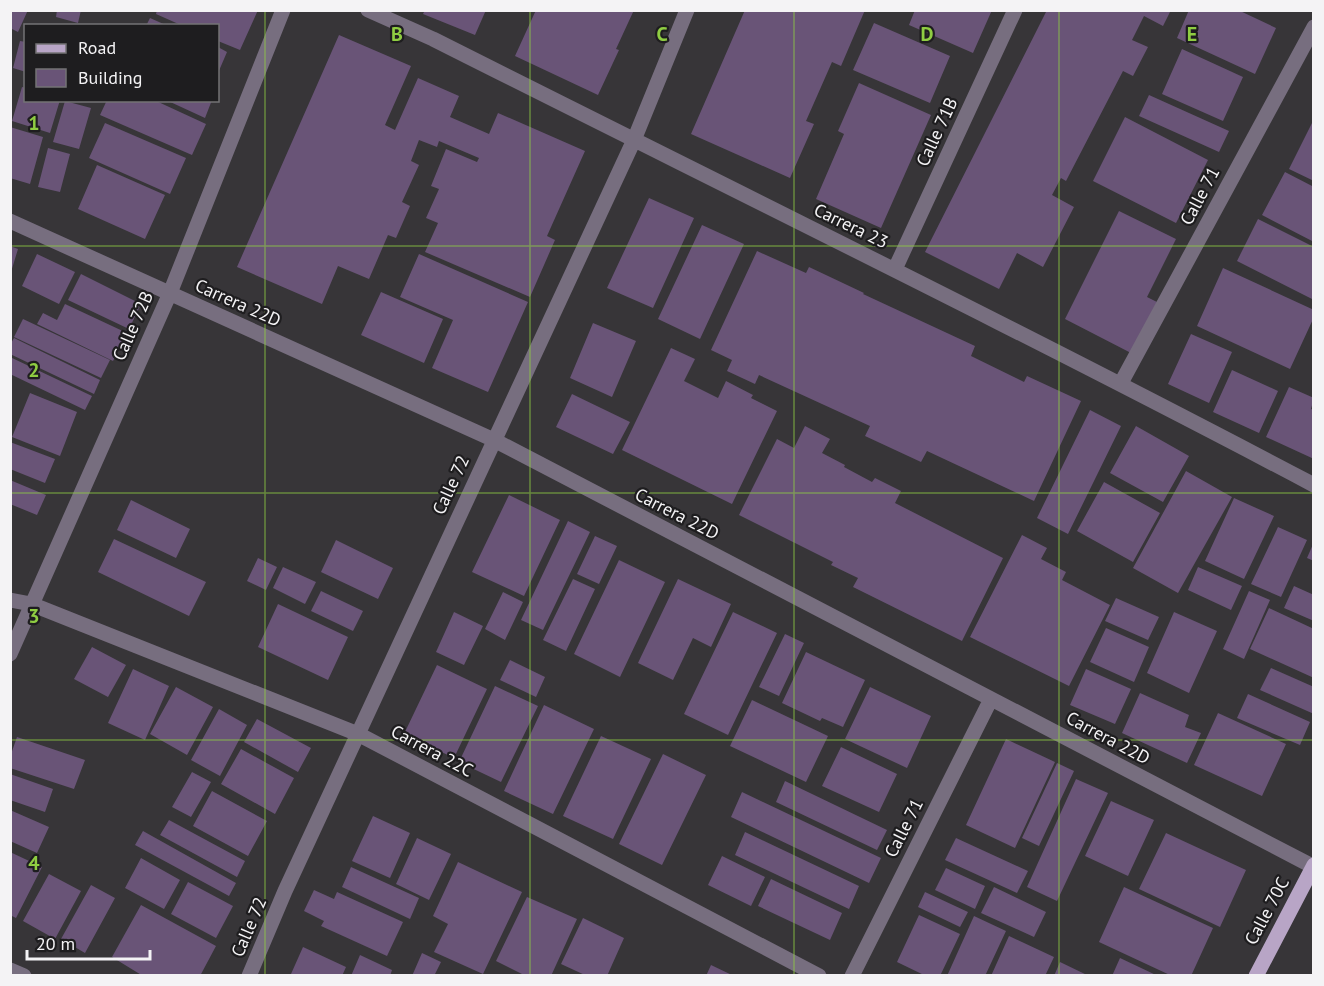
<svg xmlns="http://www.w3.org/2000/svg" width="1324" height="986" font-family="'PT Sans',sans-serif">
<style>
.building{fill:#695477}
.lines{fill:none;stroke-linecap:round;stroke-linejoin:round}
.minor{stroke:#776e7f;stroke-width:15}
.major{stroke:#b8a5c6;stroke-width:15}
.grid{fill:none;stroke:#8fcd42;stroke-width:1.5;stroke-opacity:0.55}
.labels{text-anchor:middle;stroke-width:4.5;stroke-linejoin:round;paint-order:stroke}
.street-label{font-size:18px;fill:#f4f3f5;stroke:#1e1d1f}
.grid-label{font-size:20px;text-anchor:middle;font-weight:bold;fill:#8fcd42;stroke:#1e1d1f;stroke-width:4.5;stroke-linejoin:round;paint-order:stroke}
</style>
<rect width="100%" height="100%" fill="#373538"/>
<path class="building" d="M10,10h18l-10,22 -8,-4z
M57,10h24l-3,13 -22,-6z
M157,10h101l-18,40 -22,-9v-15h-35l-27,-12z
M425,10h61l-11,25 -52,-21z
M536,10h98l-18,39 3,1 -21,45 -83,-39z
M745,10h120l-24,56 -9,-4 -26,59 8,3 -24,54 -99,-44z
M915,10h77l-19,43 -64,-28z
M1047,10h124l-8,16 -19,-10 -12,24 16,7 -15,29 -10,-5 -57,110 -5,-3 -9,17 22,12 -31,60 -26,-14 -18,36 -74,-37z
M1189,10h49l38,18 -21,46 -78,-36z
M150,18l18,8h-22z
M874,23l76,33 -20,47 -77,-33z
M339,35l72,31 -26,59 10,5 23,-52 41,18 -9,21 39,17 9,-21 87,38 -38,85 8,4 -25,57 -105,-45 13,-29 -12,-5 13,-29 -8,-3 15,-37 31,13 2,-4 -40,-17 -2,6 -18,-7 -8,21 8,4 -17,37 8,4 -14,32 -8,-3 -19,44 -31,-13 -16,38 -85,-37z
M20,41l6,1v30l-13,-4z
M218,47l9,5 -9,21z
M1182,49l61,28 -20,44 -61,-27z
M859,83l72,32 -50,113 -65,-29 28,-65 -6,-3z
M22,87l4,1v12h34l-10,33 -38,-12z
M1149,95l80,36 -10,21 -80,-36z
M107,100h47l52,24 -14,31 -92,-40z
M166,100h46l-7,18z
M65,101l26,7 -12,41 -26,-7z
M1125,117l83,43 -32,63 -83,-42z
M1314,119v62l-25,-12z
M105,123l81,35 -16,36 -81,-36z
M10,127l33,10 -13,47 -20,-6z
M48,148l22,6 -10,38 -22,-5z
M97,165l68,30 -20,44 -67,-30z
M1285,172l29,15v55l-52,-27z
M649,198l45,20 -41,90 -46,-20z
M1119,211l57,28 -29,58 10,5 -26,51 -66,-34z
M1258,219l56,28v53l-77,-39z
M702,225l42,19 -44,95 -42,-20z
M10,246l8,3 -7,23 -1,-1z
M757,251l49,22 3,-6 55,26 -1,1 112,52 -4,10 53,26 3,-6 54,25 -47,100 -107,-50 -6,11 -56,-26 5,-10 -111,-51 -4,9 -28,-13 5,-11 -21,-10z
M37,254l38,18 -16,32 -37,-18z
M419,254l109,48 -40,90 -56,-24 21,-48 -53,-23z
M1223,268l91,42v7l-24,52 -93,-43z
M81,274l60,30 -12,25 -61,-29z
M381,292l62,27 -19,44 -63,-28z
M65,304l62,29 -14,28 -76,-37 6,-11 14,7z
M23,319l87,41 -9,18 -87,-41z
M593,323l43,18 -24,56 -42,-19z
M1191,334l41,18 -23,51 -41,-19z
M14,338l86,42 -6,14 -84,-40v-9z
M671,348l24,11 -11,22 34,17 8,-17 27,14 -2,3 26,13 -45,93 -110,-54z
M10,357l82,39 -7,14 -75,-36z
M1232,370l46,21 -19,42 -46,-21z
M1289,387l25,11 -3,11 3,1v49l-48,-22z
M30,393l47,19 -17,44 -48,-19z
M572,394l58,28 -17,32 -57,-27z
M1090,410l31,16 -53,108 -31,-16z
M805,426l25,13 -8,14 23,12 -1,2 28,15 3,-4 26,13 -6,12 108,55 -41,83 -109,-54 5,-9 -27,-13 2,-3 -94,-47 38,-76 17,9z
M1136,426l53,30 -26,46 -53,-29z
M10,442l45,17 -10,24 -35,-14z
M1186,471l46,26 -54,96 -45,-25z
M10,480l36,15 -9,20 -27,-11z
M1104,482l56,31 -27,49 -56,-31z
M509,495l51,25 -36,76 -52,-24z
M1234,498l40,18 -30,63 -39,-18z
M131,500l59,29 -14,29 -59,-28z
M568,521l22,11 -47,98 -22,-10z
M1278,527l29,13 -26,57 -30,-13z
M1022,535l25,13 -6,11 25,13 -4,8 48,25 -41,81 -99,-49z
M595,536l22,10 -18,38 -22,-10z
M114,539l92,43 -17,34 -91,-44z
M336,540l57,28 -15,31 -57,-27z
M1314,542v19l-7,-3z
M258,558l19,9 -11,23 -19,-9z
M619,560l46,22 -45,95 -46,-23z
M283,567l33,15 -11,22 -32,-16z
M1198,567l44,19 -11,24 -43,-20z
M573,579l22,10 -29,62 -23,-11z
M678,579l53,25 -20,43 -18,-9 -20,42 -35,-17z
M1294,586l20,9v26l-30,-13z
M321,591l42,20 -10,20 -42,-20z
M1249,591l21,9 -26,59 -21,-10z
M503,592l20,10 -18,38 -20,-11z
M1116,598l43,19 -11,23 -43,-19z
M278,604l70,33 -20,43 -70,-33z
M1269,608l45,21v49l-64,-29z
M454,612l29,14 -19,39 -28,-13z
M733,612l44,21 -49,102 -44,-21z
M1174,612l43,19 -28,62 -42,-20z
M1106,628l43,19 -15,35 -44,-20z
M785,634l19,9 -25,53 -20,-9z
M92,647l34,18 -18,32 -34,-18z
M806,652l59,28 -22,47 -21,-9 -2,3 -38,-18z
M510,660l35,17 -9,20 -36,-17z
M437,665l50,24 -33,69 -50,-24z
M1271,668l43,19v27l-54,-24z
M133,669l36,17 -24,54 -37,-17z
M1086,669l45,20 -16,35 -45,-19z
M495,686l43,20 -37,76 -42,-20z
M176,687l37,20 -26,48 -37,-21z
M870,687l61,29 -24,52 -62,-29z
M1140,693l49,22 -4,12 16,6 -14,30 -65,-30z
M1248,694l62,28 -10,23 -63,-27z
M752,700l76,36 -22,46 -76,-36z
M544,705l50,24 -41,85 -49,-23z
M219,709l28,16 -27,51 -29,-16z
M1218,713l68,31 -24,52 -68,-31z
M257,719l54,29 -13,24 -54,-30z
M601,736l50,23 -38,80 -50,-23z
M17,737l68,23 -11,29 -64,-21v-11z
M1006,739l49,23 -40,86 -49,-23z
M841,747l56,27 -18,38 -57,-26z
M241,749l53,29 -19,36 -54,-30z
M663,754l43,21 -44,90 -43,-21z
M1057,763l17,8 -35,75 -17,-8z
M192,772l19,10 -20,35 -19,-10z
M10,774l43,15 -8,23 -35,-12z
M1076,779l32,14 -51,108 -30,-14z
M785,781l102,49 -10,20 -101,-48z
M212,791l55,30 -19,35 -55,-30z
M742,792l139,66 -12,25 -138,-66z
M1111,801l43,19 -26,56 -43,-20z
M10,810l39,17 -12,26 -27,-12z
M373,816l37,17 -20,45 -38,-17z
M169,820l76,41 -8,16 -77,-42z
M143,831l93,52 -7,13 -94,-51z
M745,832l114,54 -10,23 -114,-54z
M1166,833l80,37 -26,57 -81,-38z
M417,838l34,16 -22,46 -33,-16z
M956,838l72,33 -11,22 -72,-33z
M10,852l32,15 -26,51 -6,-3z
M722,856l43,21 -14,29 -43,-21z
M141,858l39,22 -16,29 -39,-21z
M458,862l64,30 -39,82 -49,-22 14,-28 -15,-8z
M351,867l68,31 -9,21 -68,-32z
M946,868l39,18 -10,23 -40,-19z
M49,874l32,17 -26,48 -32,-18z
M771,879l71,34 -12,27 -72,-34z
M188,882l45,24 -17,32 -45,-24z
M91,885l24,13 -30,55 -24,-14z
M994,887l52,25 -12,25 -53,-24z
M1124,887l89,41 -22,48h-19l-73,-34z
M314,890l20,9 3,-7 66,30 -16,34 -66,-30 3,-5 -20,-10z
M925,892l43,20 -8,15 -42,-20z
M527,897l50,22 -26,57h-25l-30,-15z
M141,905l75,41 -16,30h-57l-31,-19z
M919,915l41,19 -20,42h-14l-29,-14z
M974,916l32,15 -21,45h-38z
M583,918l41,20 -17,38h-20l-26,-12z
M1009,936l45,21 -9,19h-54z
M303,947l43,20 -4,9h-47l-4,-2z
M422,953l19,9 -7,14h-22z
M360,955l32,15 -2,6h-39z
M1120,958l38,18h-46z
M1060,962l29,14h-35z
M711,965l23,11h-28z"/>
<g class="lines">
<path class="minor" d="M368,10l65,29c294,148 589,292 881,446
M10,221l484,219 820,427
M895,269l120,-259
M1121,383l193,-356
M10,600l21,4 327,130 461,242
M10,654l160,-361 113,-283
M10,970l14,6
M249,976l36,-85 349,-751 53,-130
M852,976l139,-277"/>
<path class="major" d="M1256,976l58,-111"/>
</g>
<path class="grid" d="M265,10v966M530,10v966M794,10v966M1059,10v966M10,246h1304M10,493h1304M10,740h1304"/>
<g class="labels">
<g class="street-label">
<text transform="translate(937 132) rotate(-65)" y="6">Calle 71B</text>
<text transform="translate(1200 196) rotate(-62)" y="6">Calle 71</text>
<text transform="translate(851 226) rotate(26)" y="6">Carrera 23</text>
<text transform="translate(238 303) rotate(24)" y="6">Carrera 22D</text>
<text transform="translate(133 326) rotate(-66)" y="6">Calle 72B</text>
<text transform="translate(451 485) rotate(-65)" y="6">Calle 72</text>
<text transform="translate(677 514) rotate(27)" y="6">Carrera 22D</text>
<text transform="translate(1108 738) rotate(28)" y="6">Carrera 22D</text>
<text transform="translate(432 751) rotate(28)" y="6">Carrera 22C</text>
<text transform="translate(904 828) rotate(-63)" y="6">Calle 71</text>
<text transform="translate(1267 911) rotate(-62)" y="6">Calle 70C</text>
<text transform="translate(249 927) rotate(-67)" y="6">Calle 72</text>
</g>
</g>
<g class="grid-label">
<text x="397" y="41">B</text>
<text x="662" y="41">C</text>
<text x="927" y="41">D</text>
<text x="1192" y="41">E</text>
<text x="34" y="130">1</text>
<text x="34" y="377">2</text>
<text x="34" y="623">3</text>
<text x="34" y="870">4</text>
</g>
<rect width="1324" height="986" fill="none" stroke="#f4f3f5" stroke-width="24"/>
<rect x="24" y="24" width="195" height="78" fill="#1e1d1f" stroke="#747375" stroke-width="1.5"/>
<rect x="36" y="44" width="30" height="9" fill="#b8a5c6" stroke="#747375" stroke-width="1.5"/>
<text x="78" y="54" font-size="18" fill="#f4f3f5">Road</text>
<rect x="36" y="69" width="30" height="18" fill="#695477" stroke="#747375" stroke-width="1.5"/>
<text x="78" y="84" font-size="18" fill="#f4f3f5">Building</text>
<path d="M27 950v9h123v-9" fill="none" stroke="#f4f3f5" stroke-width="3"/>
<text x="36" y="950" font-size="18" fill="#f4f3f5" stroke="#1e1d1f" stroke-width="4.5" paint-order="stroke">20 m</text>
</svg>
